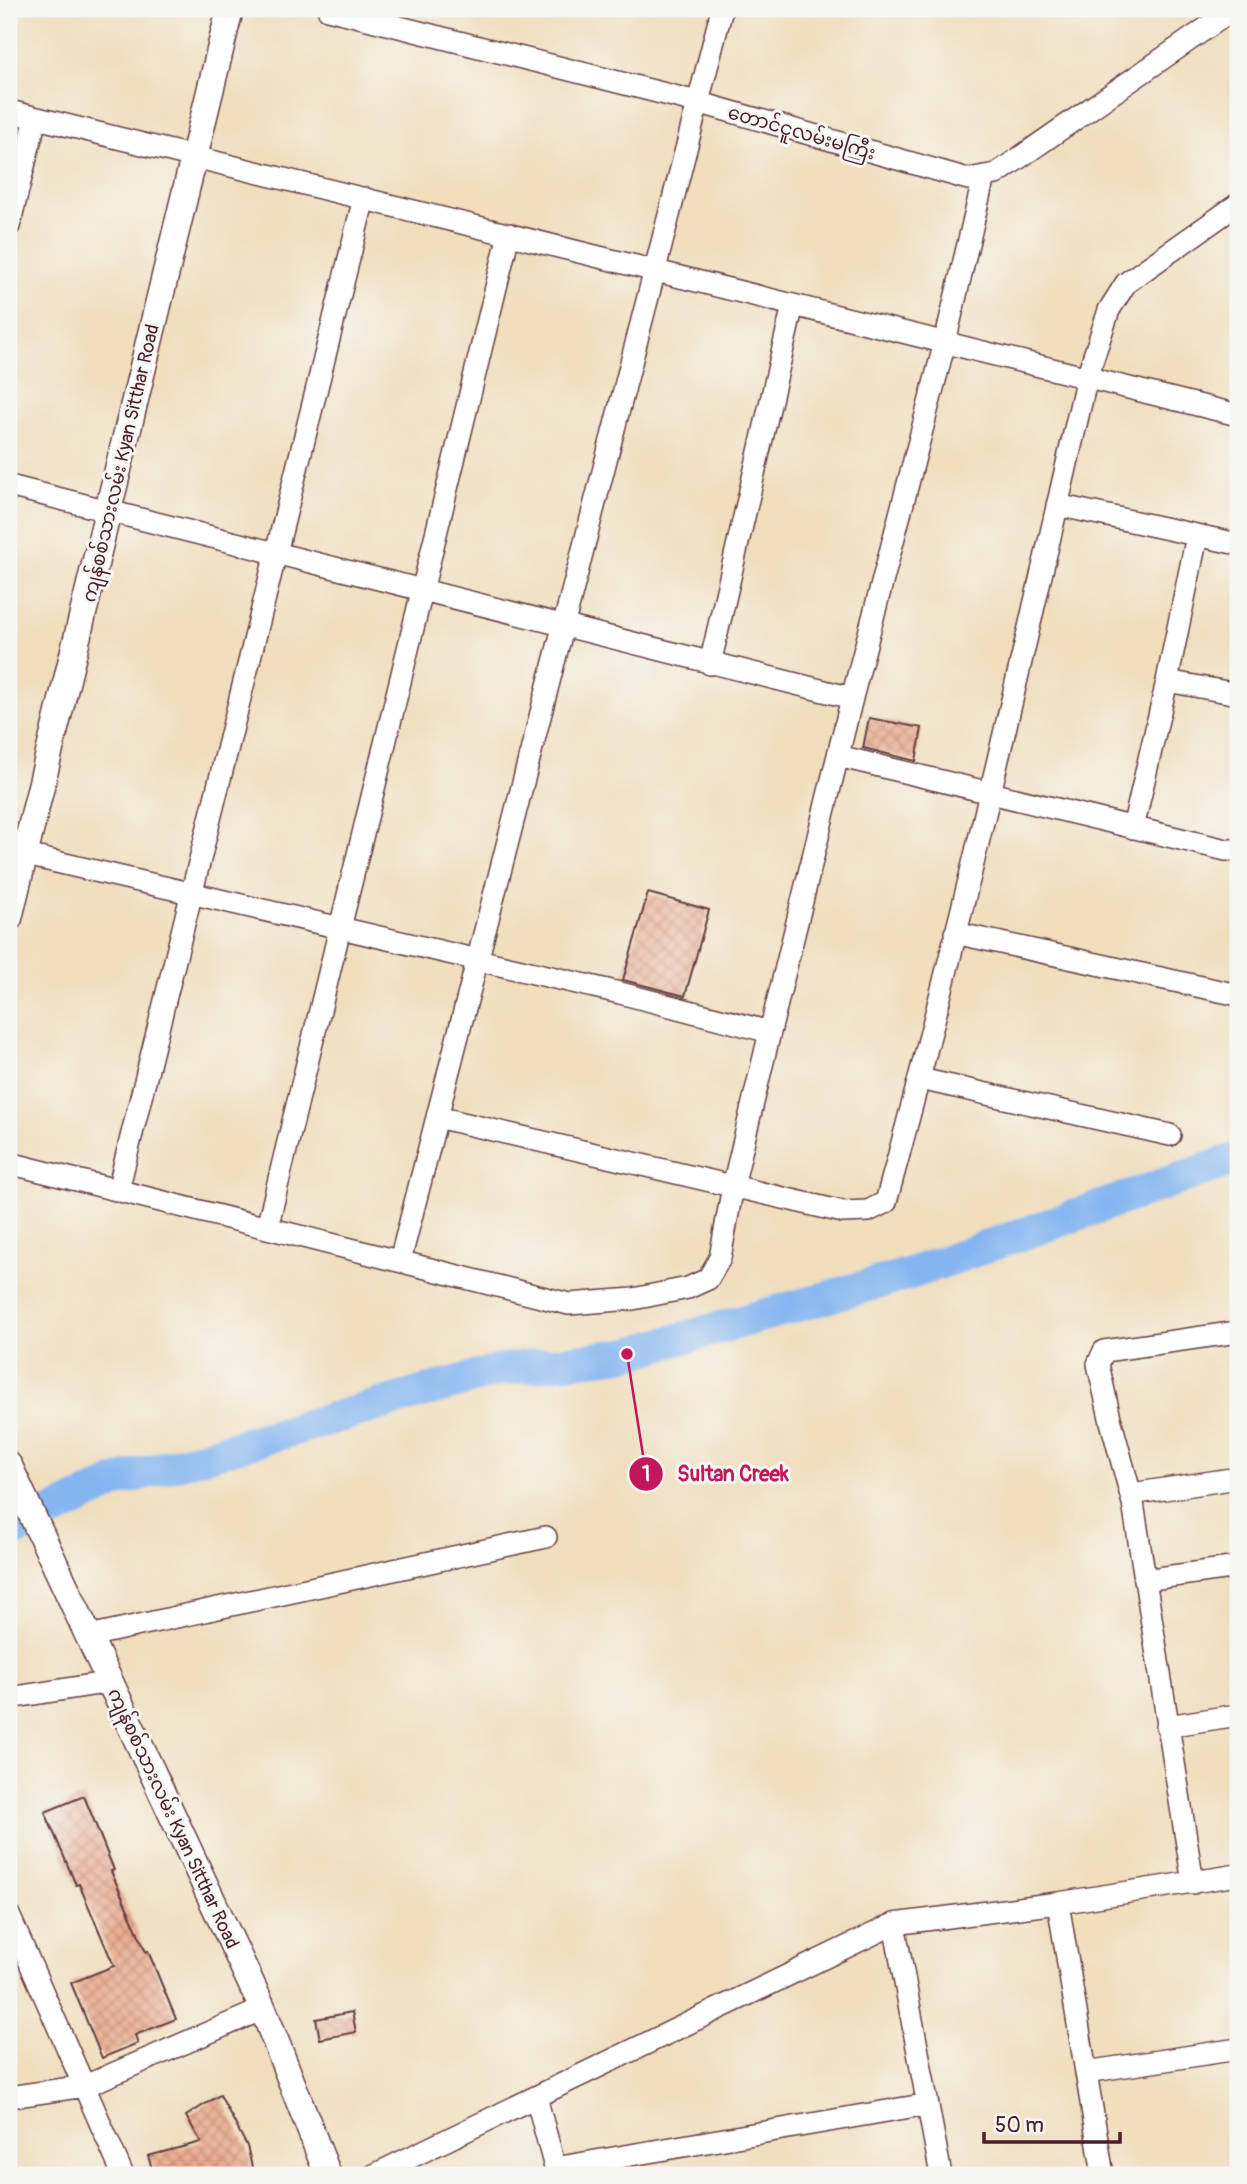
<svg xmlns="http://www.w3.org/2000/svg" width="1247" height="2184" font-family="Pangolin,'Noto Sans Myanmar',sans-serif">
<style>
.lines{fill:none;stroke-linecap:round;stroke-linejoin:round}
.river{stroke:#84b5f0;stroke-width:33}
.building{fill:url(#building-cross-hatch)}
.minor-casing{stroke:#633c41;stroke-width:24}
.major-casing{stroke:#633c41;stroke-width:29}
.minor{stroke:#fff;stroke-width:21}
.major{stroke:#fff;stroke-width:26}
.labels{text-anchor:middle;stroke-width:6;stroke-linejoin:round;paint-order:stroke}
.street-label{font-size:19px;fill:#4a1f2b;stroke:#f6f6f2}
.leader{fill:none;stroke:#c2185b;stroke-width:2.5}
.callout-dot{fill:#c2185b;stroke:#f6f6f2;stroke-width:2.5}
.mark-label{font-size:21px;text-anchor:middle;font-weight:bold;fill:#fff}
.callout-label{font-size:21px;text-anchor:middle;font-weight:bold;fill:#c2185b;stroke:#f6f6f2;stroke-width:6;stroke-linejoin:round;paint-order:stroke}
</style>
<defs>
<pattern id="building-cross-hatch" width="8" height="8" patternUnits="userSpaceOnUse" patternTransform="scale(1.75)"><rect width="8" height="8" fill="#ebab8f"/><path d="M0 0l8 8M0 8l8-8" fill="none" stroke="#c08b75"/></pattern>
</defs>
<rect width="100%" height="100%" fill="#f6f6f2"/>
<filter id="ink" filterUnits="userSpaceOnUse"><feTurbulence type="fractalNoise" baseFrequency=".0143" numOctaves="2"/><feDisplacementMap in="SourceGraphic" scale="14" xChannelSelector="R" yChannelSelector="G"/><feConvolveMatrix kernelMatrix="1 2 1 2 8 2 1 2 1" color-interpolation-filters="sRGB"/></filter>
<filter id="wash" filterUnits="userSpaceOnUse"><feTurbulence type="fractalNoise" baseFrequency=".00686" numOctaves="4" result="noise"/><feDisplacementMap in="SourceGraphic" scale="28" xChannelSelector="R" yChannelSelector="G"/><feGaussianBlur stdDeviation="1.57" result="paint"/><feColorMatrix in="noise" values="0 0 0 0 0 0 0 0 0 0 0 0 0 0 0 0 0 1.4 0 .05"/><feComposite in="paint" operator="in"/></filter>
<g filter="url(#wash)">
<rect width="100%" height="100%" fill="#f0debd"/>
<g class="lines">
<path class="river" d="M9,1534l108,-53 382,-111 128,-16 282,-80 329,-116"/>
</g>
<g id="blocks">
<path class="building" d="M869,718l53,10 -6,33 -53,-13z
M648,893l61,17 -24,86 -62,-16z
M84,1796l30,74 -3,1 35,81 2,-1 28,68 -41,16 3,8 -36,15 -31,-75 43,-17 -35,-82 -3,1 -31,-73z
M352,2012l4,20 -36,7 -4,-20z
M220,2095l27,51 7,29h-100l-6,-19 53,-14 -15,-26z"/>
</g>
</g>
<g filter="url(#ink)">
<use href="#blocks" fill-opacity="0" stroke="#633c41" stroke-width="2"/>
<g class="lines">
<defs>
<path id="minor" d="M328,9l369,93 271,77 28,-5 238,-165
M9,111l1229,304
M9,226l27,-108
M9,486l843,212
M1057,505l181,39
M710,664l83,-359
M1167,681l71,13
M838,756l388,94h12
M1133,828l34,-147 30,-145
M9,851l611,142 150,39
M955,933l283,62
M920,1079l250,56
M437,1117l406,95 25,-1 18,-9c75,-273 137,-549 201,-825l22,-67 17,-27 112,-79
M9,1163l560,141 64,-5 55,-11 20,-9 12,-21 13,-72 37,-154 82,-334 93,-356 39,-166
M118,1190l246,-992
M267,1228l242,-994
M400,1261l322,-1252
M1131,1494l107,-16
M1144,1580l94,-13
M89,1636l457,-99
M9,1698l102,-16
M1167,1726l71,-11
M1193,1883l-60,-380 -23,-85 -12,-54 6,-13 134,-19
M1058,1903l45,272
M9,1915l114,260
M894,1924l47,251
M1086,2072l152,-23
M9,2097l76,-11 178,-77
M536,2097l21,78
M555,2168l373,-64
M374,2175l520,-251 164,-21 180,-28"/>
<path id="major" d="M9,918l221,-909
M9,1466l254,543 65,166"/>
</defs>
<use href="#minor" class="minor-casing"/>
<use href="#major" class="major-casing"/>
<use href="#minor" class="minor"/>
<use href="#major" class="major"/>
</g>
</g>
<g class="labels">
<g class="street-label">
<text transform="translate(802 132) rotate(16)" y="7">တောင်ငူလမ်းမကြီး</text>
<text transform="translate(120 463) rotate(-77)" y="7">ကျန်စစ်သားလမ်း Kyan Sitthar Road</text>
<text transform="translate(174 1818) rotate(65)" y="7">ကျန်စစ်သားလမ်း Kyan Sitthar Road</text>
</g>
</g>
<path class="leader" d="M627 1354L646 1474"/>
<g class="callout-dot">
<circle cx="627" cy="1354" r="7"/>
<circle cx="646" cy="1474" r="18"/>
</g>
<g class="mark-label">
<text x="646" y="1481">1</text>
</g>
<g class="callout-label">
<text x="733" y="1481">Sultan Creek</text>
</g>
<rect width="1247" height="2184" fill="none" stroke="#f6f6f2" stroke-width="35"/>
<path d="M984 2132v10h136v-10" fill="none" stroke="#4a1f2b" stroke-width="3.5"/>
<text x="995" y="2132" font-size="21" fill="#4a1f2b" stroke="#f6f6f2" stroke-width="5" paint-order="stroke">50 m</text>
</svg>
